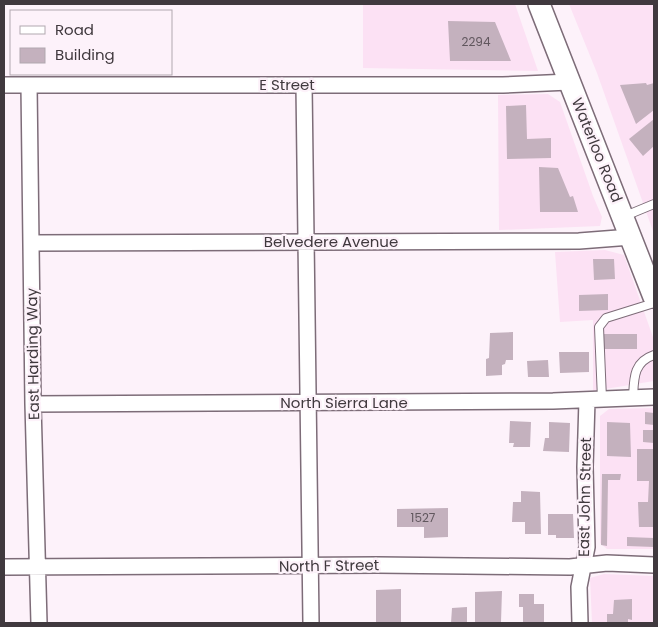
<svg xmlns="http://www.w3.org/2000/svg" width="658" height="627" font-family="Poppins,sans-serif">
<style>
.built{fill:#fce1f4}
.building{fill:#c4b1be}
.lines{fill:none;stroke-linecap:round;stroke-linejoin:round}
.service-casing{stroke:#7d6c78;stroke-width:10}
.minor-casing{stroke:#7d6c78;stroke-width:18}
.secondary-casing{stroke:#7d6c78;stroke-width:24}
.service{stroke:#fff;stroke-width:8}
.minor{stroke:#fff;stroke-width:15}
.secondary{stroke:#fff;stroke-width:21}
.labels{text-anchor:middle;stroke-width:4.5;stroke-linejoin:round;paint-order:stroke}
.number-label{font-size:12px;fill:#61575e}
.street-label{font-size:15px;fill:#40393e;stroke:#fdf2fa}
</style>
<rect width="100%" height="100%" fill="#fdf2fa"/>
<path class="built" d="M363,4h152l23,67 -175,-3z
M569,4h85v230l-57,-161z
M548,94l12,8 33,94 9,21 -2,9 -101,4 -1,-135z
M605,250l19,5 30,85v41l-61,10v-71l-33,2 -5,-70z
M654,408v141h-47l-7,-6v-127l9,-7z
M604,574l50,2v47h-62l-2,-45z"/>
<path class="building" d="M448,21l47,1 16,39h-61z
M646,83l1,2 7,-2v27l-18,14 -16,-39z
M526,105l1,34 24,-1v20l-44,1 -1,-53z
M654,119v27l-11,10 -14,-17z
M539,167l19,1 12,29 3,-1 5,16h-38z
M593,259h21l1,20 -21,1z
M608,294v16l-29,1v-16z
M513,332v28h-7l-1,4 -3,1v10l-16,1v-17l3,-1 1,-25z
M604,334h33v15h-33z
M559,352h30v20l-29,1z
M548,360l1,17h-21l-1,-16z
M645,412l9,1v12l-9,-1z
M510,421l21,1 -1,25h-17l1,-4h-5z
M549,422l21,1 -1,29 -26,-1 2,-13h4z
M607,422l23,1 1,34 -24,-1z
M643,430h11v13l-11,-1z
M637,449h17v78h-15l-1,-25h10l1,-21h-12z
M602,474h19l-1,6h-12l-1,66 -6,-1z
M521,491l19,1 1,42h-16v-12h-13l1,-20h8z
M448,508v29l-24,1v-11h-27v-18z
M548,514h25l1,24h-18v-3h-8z
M627,537l27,1v9l-27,-1z
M401,589v34h-25v-33z
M502,591l-1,31h-26v-30z
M519,594h15v10h10v19h-21v-16h-4z
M632,599v21l-4,-1v4h-21v-9h6l1,-14z
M467,607v16h-16l1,-15z"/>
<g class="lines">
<defs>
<path id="service" d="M625,216l29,-12
M633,398c1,-19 0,-36 21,-43
M602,399l-3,-72 7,-9 48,-15"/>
<path id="minor" d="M4,85h499l66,-3
M29,85l4,319 6,219
M304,85l7,538
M31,243l548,-2 52,-4
M33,404l520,-3 101,-4
M4,567l373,-2 193,2 37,-4 47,2
M580,623l-1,-36 8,-40 -2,-80 2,-67"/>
<path id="secondary" d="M539,4l115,293"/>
</defs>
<use href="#service" class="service-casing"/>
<use href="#minor" class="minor-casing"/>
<use href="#secondary" class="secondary-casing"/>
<use href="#service" class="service"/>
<use href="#minor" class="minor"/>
<use href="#secondary" class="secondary"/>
</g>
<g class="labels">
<g class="number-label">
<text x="476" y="46">2294</text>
<text x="423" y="522">1527</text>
</g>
<g class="street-label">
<text x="287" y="90">E Street</text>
<text transform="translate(597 150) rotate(68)" y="5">Waterloo Road</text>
<text x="331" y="247">Belvedere Avenue</text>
<text transform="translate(33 354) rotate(-91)" y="5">East Harding Way</text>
<text x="344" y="408">North Sierra Lane</text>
<text transform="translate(585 497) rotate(-89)" y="5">East John Street</text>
<text transform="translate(329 566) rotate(-1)" y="5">North F Street</text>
</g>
</g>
<rect width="658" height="627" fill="none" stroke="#40393e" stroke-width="10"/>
<rect x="10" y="10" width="162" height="65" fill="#fdf2fa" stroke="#b1a8af"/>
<rect x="20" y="26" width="25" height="8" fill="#ffffff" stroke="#b1a8af"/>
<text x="55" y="35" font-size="15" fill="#40393e">Road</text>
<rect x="20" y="48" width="25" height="15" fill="#c4b1be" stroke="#b1a8af"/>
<text x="55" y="60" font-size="15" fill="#40393e">Building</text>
</svg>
